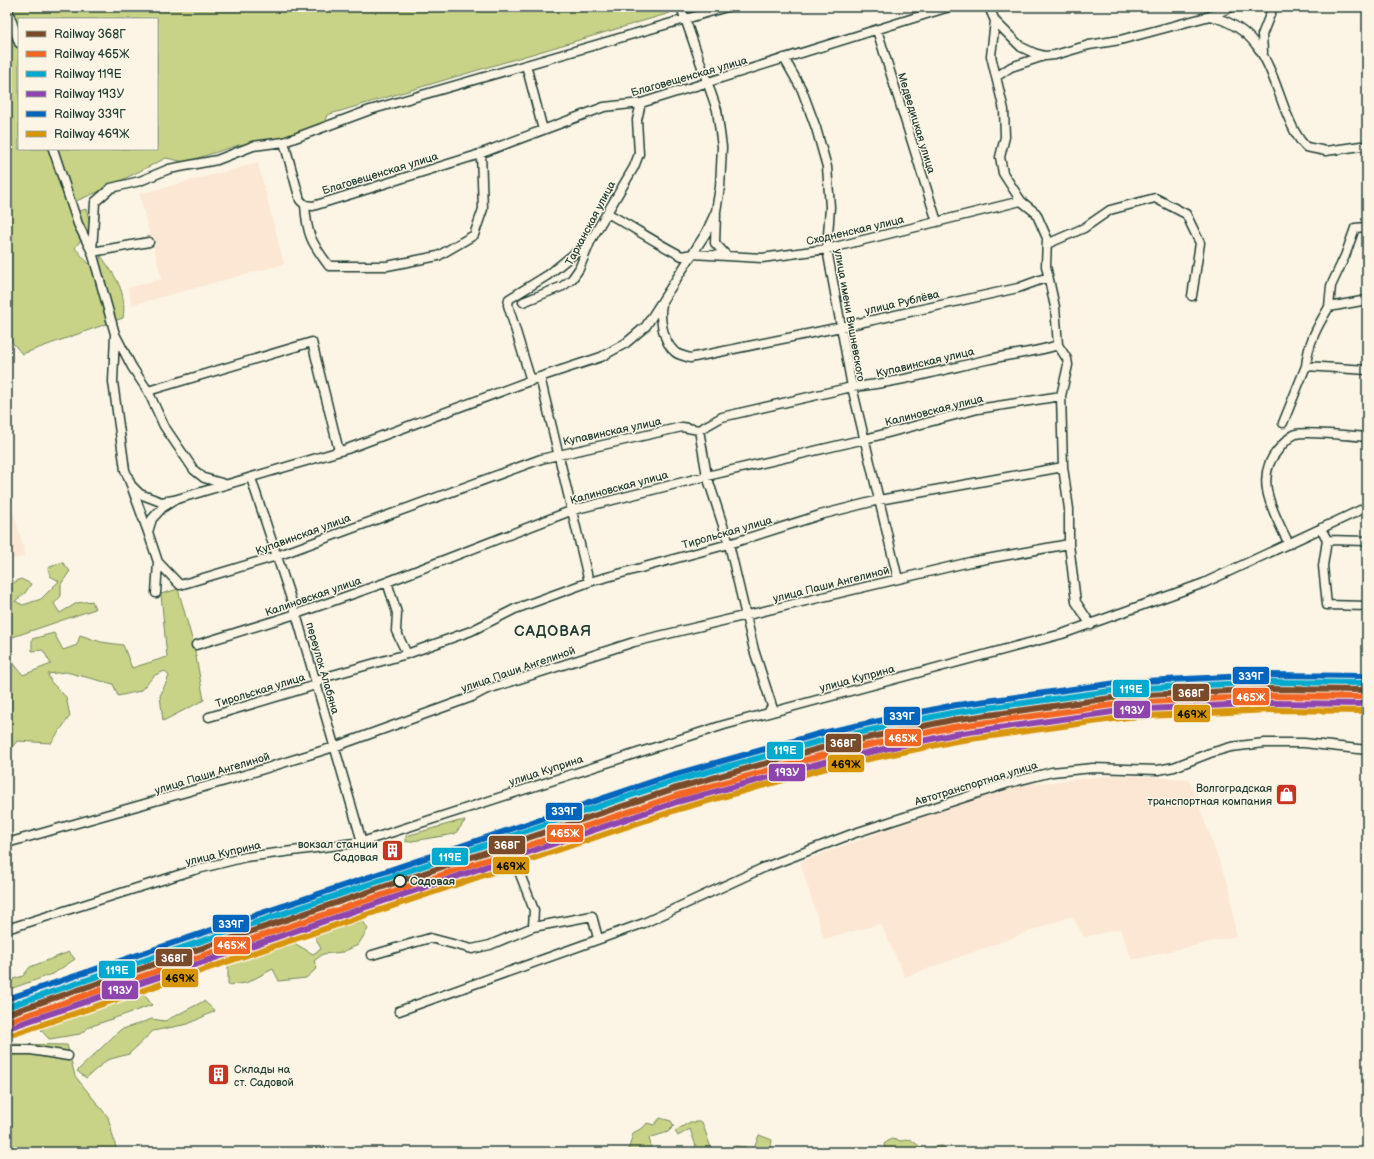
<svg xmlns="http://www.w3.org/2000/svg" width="1374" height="1159" font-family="'Balsamiq Sans',sans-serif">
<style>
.built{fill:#fbe7d3}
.green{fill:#c8d387;stroke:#74885e;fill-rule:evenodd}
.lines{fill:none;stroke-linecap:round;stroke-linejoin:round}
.street-casing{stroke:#1f3d34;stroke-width:11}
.street{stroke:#fcf5e5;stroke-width:8}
.rail-casing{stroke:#1f3d34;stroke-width:3.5}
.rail{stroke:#fcf5e5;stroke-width:2;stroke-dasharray:6;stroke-linecap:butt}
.rail-1-casing{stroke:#fcf5e5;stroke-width:9}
.rail-2-casing{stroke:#fcf5e5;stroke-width:9}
.rail-3-casing{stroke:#fcf5e5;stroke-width:9}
.rail-4-casing{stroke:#fcf5e5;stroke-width:9}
.rail-5-casing{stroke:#fcf5e5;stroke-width:9}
.rail-6-casing{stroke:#fcf5e5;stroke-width:9}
.rail-1{stroke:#7a4b2a;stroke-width:6}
.rail-2{stroke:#f26522;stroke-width:6}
.rail-3{stroke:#00a9ce;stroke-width:6}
.rail-4{stroke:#8e44ad;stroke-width:6}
.rail-5{stroke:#0065bd;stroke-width:6}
.rail-6{stroke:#d79608;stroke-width:6}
.stop-dot{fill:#fcf5e5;stroke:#1f3d34;stroke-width:2}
.labels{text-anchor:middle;stroke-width:3;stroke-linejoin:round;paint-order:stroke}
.street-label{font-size:11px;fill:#1f3d34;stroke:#fcf5e5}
.poi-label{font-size:11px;fill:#1f3d34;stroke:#fcf5e5;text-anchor:end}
.stop-label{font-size:11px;font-weight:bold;fill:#1f3d34;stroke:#fcf5e5;text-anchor:start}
.district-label{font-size:15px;font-weight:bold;letter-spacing:1px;fill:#1f3d34;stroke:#fcf5e5}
.line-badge{stroke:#fcf5e5;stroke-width:1.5}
.badge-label{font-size:11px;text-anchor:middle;font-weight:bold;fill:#fff}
.pale-badge-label{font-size:11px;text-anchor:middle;font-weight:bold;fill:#111}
</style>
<rect width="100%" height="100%" fill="#fcf5e5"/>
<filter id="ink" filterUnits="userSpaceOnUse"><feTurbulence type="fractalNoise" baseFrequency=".025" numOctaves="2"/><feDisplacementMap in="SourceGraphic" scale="8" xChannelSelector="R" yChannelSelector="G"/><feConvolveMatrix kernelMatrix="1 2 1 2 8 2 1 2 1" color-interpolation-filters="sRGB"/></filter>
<g filter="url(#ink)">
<path class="built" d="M258,163l26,101 -152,41 -4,-17 34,-9 -23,-85z
M7,491l19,65 -19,5z
M1116,775l73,4 41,111 6,46 -104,24 -12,-31 -36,8 -12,-21 -167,61 -24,-53 -57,15 -24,-77 110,-41 112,-36z"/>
<path class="green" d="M7,7h662l1,6 -343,102 -3,8 -50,18 -35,4 -54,17 -19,-4 -66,33 -31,13 5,9 12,-4 5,17 -16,22 21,24 5,-16c15,21 26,36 22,62l-101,36 -15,-18 2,-24h-2zM19,19h138v130h-138z
M62,562l8,9 -9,13v12l-7,8 6,9 17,-10 15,-2 3,8 -88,30v-53l14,-7 10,5 -6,9 -10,8 8,4 18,-6 18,-18 -9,-5 -2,-8z
M178,589l16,57 10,54 -41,21 -3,-25 9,-20 -4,-5 -10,4 -15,16 -22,5 -5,-12 -47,-12 -18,2 3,8 15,15 4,19 -19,27 -34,-2 -10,13v-99l16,20 28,-11 -8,-14 -11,1v-12l22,-6 9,17 14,-5 3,-10 21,7 22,3 9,23 35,-11 -6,-63z
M459,821h6l-10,13 -49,8v-6z
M363,921l5,8 -10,16 -15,7 -20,2 -9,7 3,7 -11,10 -27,3 -6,-12 -27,14 -18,2v-21l66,-21 19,11 8,-5 -7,-15z
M69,952l6,7 -22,15 -46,16v-9l16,-5 7,-9z
M140,989l12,16 -63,22 -9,7 -31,5 -8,-9 40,-22 20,-1z
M204,1001l11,10 -27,13 -35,7 -24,23 -22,6 -21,18 -9,-7 43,-41 32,-11 13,2z
M7,1044l60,1 8,31 33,41 9,35h-110z
M660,1118l11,3 3,5 -6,6 -19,6 2,8 -4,6h-19l5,-19 11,-6 3,-4 7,2z
M690,1122h12l10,29 -2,1h-19l5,-6 -6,-17 -12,7 -3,-5z
M759,1135l13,5 -2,12h-45l10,-6 11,1 1,4 7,-2z
M891,1139l11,2 8,-2 13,10 19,-3 8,6h-64l-2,-8z"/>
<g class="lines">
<defs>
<path id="street" d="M7,7l12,36
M989,7l6,14 -4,35 13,54 1,27 -5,20 3,16 18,28 15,12 11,25 -1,28 9,41 3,38 9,14 1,6 -7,31 2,71 6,42v35l7,58 15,23
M1210,16l22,-9
M995,21l26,26 13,6 11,3 10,-1 34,-10 31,-5 90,-24c52,13 59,52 76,96 5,12 10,25 20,35l20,4 35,-5 6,2
M877,30l60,192
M1263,52l-1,-17 11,-28
M784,58l18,32 14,38 11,39 3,40 -3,42 25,138 46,192
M526,65l17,65
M996,77l15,-10 33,-11
M284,142l16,58 5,5 8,1 161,-50 130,-49 37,-4 308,-96
M53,149l25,75 14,28 23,82 -2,48 12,88 6,15 9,9 21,8 13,-2 173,-51 193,-72 61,-20 25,-14 20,-17 60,-93 10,-22 4,-24 2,-40 -5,-37 -36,-103
M305,205c2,30 6,37 24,61h58l51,-10 36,-21 9,-26 -2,-56
M607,213c26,14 49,30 75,43l10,-2 70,4 65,-9 194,-48
M716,214l-1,29 11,12
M149,242l-57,10 3,-50 16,-14 29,-7 29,-12 48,-9 36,-14 31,-4 86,-32 357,-103
M1047,244l37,-16 26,-18 45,-12 31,16 14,29 -8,53
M523,302l40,-16 9,-7 7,-10 12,-29 43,-73 5,-13 -2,-34 4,-17
M662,304c-3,14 1,38 13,48 3,3 10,4 15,6l151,-31 177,-39 30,-11
M1329,307l2,-21 14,-30 10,-28 12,-1
M116,336l16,31 16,24 16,35 30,44 10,8 21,6
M1306,366c2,-23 11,-39 23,-59l38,-7
M540,377l49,205
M531,381l-23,-76 1,-6 39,-24 43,-35
M148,391l164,-49 27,109
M1283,423l23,-57 61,4
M699,430l8,46 22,68 25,106 18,56 -4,7
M251,478l45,136 66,228
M132,488l16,44
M173,501l-11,7 -10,11 -4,13 10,30 22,23 97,-29 264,-97 141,-32 17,3 23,-13 130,-30c45,-4 90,-17 134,-27 24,-6 48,-7 72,-15
M1321,528l6,12 40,1
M1327,540l-4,26 4,39 40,1
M1289,544c-14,-29 -37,-65 -11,-94 4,-5 12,-14 18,-16 9,-3 59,2 71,3
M156,593l2,-31
M196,645l100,-31 91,-32 186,-72 134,-34 158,-37 113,-30 83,-13
M407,654l64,-23 44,-22 74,-27 140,-38 91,-29 59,-15 184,-33
M209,717l107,-32 6,-7 85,-24 -11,-23 1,-18 -10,-31
M7,843l218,-62 109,-34 138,-50 13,-7 149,-48 336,-80 99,-18
M516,864l18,46 -1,17
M7,929l187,-59 52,-13 116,-15 362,-117 338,-91 142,-51 163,-76
M372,955l58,-17 42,11 18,-4 43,-18 59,-11 6,22
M399,1011l245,-88 119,-55 89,-34 157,-51 43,-11 41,-4 65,2 16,-3 36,-14 21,-6 33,-4h40l63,7
M7,1050h24l37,6"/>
</defs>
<use href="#street" class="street-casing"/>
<use href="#street" class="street"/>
<defs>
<path id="rail" d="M7,1024l670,-226 119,-34 158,-31 121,-17 125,-10 69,-2 98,1"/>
</defs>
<use href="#rail" class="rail-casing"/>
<use href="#rail" class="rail"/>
<defs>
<path id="rail-1" d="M7,1014l666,-225 152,-42 127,-27 174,-24 143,-7 98,1"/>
<path id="rail-2" d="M9,1021l666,-225 152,-42 126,-27 174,-24 142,-7 98,1"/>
<path id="rail-3" d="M7,1007l664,-225 153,-42 127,-27 174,-24 144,-7 98,1"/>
<path id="rail-4" d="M11,1027l666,-225 151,-41 127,-27 172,-24 142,-7 98,1"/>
<path id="rail-5" d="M7,999l662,-223 153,-43 128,-27 174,-24 144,-7 99,1"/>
<path id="rail-6" d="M14,1034l665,-225 151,-42 126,-26 172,-24 141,-7 98,1"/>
</defs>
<use href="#rail-1" class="rail-1-casing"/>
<use href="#rail-2" class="rail-2-casing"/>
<use href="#rail-3" class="rail-3-casing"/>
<use href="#rail-4" class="rail-4-casing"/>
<use href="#rail-5" class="rail-5-casing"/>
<use href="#rail-6" class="rail-6-casing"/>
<use href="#rail-1" class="rail-1"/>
<use href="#rail-2" class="rail-2"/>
<use href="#rail-3" class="rail-3"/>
<use href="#rail-4" class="rail-4"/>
<use href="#rail-5" class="rail-5"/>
<use href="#rail-6" class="rail-6"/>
</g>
</g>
<defs>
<symbol id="shop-square" viewBox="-11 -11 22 22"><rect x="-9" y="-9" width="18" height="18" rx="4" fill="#c8321e" stroke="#fcf5e5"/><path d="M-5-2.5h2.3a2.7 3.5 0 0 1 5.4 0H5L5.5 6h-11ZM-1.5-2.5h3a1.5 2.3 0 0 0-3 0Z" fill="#fff"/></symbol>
<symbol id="building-square" viewBox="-11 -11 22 22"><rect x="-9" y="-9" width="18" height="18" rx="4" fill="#c8321e" stroke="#fcf5e5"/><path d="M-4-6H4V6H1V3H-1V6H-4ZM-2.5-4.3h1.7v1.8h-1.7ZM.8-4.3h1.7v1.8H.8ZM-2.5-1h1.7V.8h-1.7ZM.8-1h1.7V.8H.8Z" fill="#fff"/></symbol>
</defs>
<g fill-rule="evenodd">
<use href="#shop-square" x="1274" y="782" width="25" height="25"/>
<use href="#building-square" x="380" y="838" width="25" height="25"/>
<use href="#building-square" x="206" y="1062" width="25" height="25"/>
</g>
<circle class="stop-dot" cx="400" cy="881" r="6"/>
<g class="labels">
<g class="street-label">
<text transform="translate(689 76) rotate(-16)" y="4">Благовещенская улица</text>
<text transform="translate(917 123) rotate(73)" y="4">Медведицкая улица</text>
<text transform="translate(380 173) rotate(-17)" y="4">Благовещенская улица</text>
<text transform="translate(590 223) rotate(-62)" y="4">Тарханская улица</text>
<text transform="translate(855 230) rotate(-13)" y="4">Сходненская улица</text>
<text transform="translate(902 302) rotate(-13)" y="4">улица Рублёва</text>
<text transform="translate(850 315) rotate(80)" y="4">улица имени Вишневского</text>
<text transform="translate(925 362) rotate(-13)" y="4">Купавинская улица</text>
<text transform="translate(934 410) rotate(-14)" y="4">Калиновская улица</text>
<text transform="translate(612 431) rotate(-12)" y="4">Купавинская улица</text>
<text transform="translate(619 487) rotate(-15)" y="4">Калиновская улица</text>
<text transform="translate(727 532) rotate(-16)" y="4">Тирольская улица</text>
<text transform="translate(303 534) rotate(-20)" y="4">Купавинская улица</text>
<text transform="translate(831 584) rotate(-14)" y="4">улица Паши Ангелиной</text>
<text transform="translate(313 596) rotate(-19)" y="4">Калиновская улица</text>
<text transform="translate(323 668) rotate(74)" y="4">переулок Алабяна</text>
<text transform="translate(518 669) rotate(-19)" y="4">улица Паши Ангелиной</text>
<text transform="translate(857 678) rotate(-15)" y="4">улица Куприна</text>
<text transform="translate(260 690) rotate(-17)" y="4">Тирольская улица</text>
<text transform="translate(546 770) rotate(-18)" y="4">улица Куприна</text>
<text transform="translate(212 773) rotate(-17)" y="4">улица Паши Ангелиной</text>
<text transform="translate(976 783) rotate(-17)" y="4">Автотранспортная улица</text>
<text transform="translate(223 853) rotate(-13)" y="4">улица Куприна</text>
</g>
<g class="poi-label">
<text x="1272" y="792">Волгоградская<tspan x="1272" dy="13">транспортная компания</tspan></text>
<text x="378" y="848">вокзал станции<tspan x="378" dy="13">Садовая</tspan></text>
<text x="234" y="1073" text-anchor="start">Склады на<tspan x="234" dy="13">ст. Садовой</tspan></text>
</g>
<g class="stop-label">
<text x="410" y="885">Садовая</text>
</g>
<g class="district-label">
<text x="553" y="636">САДОВАЯ</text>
</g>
</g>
<g class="line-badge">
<rect x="1232" y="666" width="38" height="19" rx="4" fill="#0065bd"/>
<rect x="1112" y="679" width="38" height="19" rx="4" fill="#00a9ce"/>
<rect x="1172" y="683" width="38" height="19" rx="4" fill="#7a4b2a"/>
<rect x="1232" y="687" width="38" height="19" rx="4" fill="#f26522"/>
<rect x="1113" y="700" width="38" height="19" rx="4" fill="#8e44ad"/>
<rect x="1173" y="704" width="38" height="19" rx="4" fill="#d79608"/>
<rect x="883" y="706" width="38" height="20" rx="4" fill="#0065bd"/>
<rect x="884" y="728" width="38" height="19" rx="4" fill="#f26522"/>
<rect x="825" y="733" width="37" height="20" rx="4" fill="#7a4b2a"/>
<rect x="766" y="741" width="38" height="19" rx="4" fill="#00a9ce"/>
<rect x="827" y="754" width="38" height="19" rx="4" fill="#d79608"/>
<rect x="768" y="763" width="38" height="19" rx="4" fill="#8e44ad"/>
<rect x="545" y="802" width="38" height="19" rx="4" fill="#0065bd"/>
<rect x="546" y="824" width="38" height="19" rx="4" fill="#f26522"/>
<rect x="488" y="835" width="38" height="20" rx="4" fill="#7a4b2a"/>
<rect x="431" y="847" width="38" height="19" rx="4" fill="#00a9ce"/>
<rect x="492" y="856" width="38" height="19" rx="4" fill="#d79608"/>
<rect x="212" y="914" width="38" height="19" rx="4" fill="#0065bd"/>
<rect x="213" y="936" width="38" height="19" rx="4" fill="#f26522"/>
<rect x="155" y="948" width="38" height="19" rx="4" fill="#7a4b2a"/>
<rect x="98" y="960" width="38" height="19" rx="4" fill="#00a9ce"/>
<rect x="161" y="968" width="38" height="20" rx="4" fill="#d79608"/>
<rect x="101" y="980" width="38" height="20" rx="4" fill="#8e44ad"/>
</g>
<g class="badge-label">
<text x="1251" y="680">339Г</text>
<text x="1131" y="693">119Е</text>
<text x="1191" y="697">368Г</text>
<text x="1251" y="701">465Ж</text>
<text x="1132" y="714">193У</text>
<text x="902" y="720">339Г</text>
<text x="903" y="742">465Ж</text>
<text x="843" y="747">368Г</text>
<text x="785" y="754">119Е</text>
<text x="787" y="776">193У</text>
<text x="564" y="815">339Г</text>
<text x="565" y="837">465Ж</text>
<text x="507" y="849">368Г</text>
<text x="450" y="861">119Е</text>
<text x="231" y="928">339Г</text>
<text x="232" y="949">465Ж</text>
<text x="174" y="962">368Г</text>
<text x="117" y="974">119Е</text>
<text x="120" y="994">193У</text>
</g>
<g class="pale-badge-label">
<text x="1192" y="718">469Ж</text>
<text x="846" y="768">469Ж</text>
<text x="511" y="870">469Ж</text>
<text x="180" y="982">469Ж</text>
</g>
<rect width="1374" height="1159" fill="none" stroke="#fcf5e5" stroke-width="24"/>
<rect x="12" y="12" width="1350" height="1135" fill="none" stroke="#1f3d34" stroke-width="1.5" filter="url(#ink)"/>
<rect x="18" y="18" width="140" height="132" fill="#fcf5e5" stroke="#a4ab9e"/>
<rect x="26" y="31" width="20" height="6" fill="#7a4b2a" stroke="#a4ab9e"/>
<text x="54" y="38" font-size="12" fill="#1f3d34">Railway 368Г</text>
<rect x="26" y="51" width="20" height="6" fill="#f26522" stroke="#a4ab9e"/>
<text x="54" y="58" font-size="12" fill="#1f3d34">Railway 465Ж</text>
<rect x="26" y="71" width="20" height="6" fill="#00a9ce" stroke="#a4ab9e"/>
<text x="54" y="78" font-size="12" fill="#1f3d34">Railway 119Е</text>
<rect x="26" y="91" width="20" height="6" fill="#8e44ad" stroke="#a4ab9e"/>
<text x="54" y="98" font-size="12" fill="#1f3d34">Railway 193У</text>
<rect x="26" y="111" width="20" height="6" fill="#0065bd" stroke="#a4ab9e"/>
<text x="54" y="118" font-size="12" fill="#1f3d34">Railway 339Г</text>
<rect x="26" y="131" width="20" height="6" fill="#d79608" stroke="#a4ab9e"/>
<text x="54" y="138" font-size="12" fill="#1f3d34">Railway 469Ж</text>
</svg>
